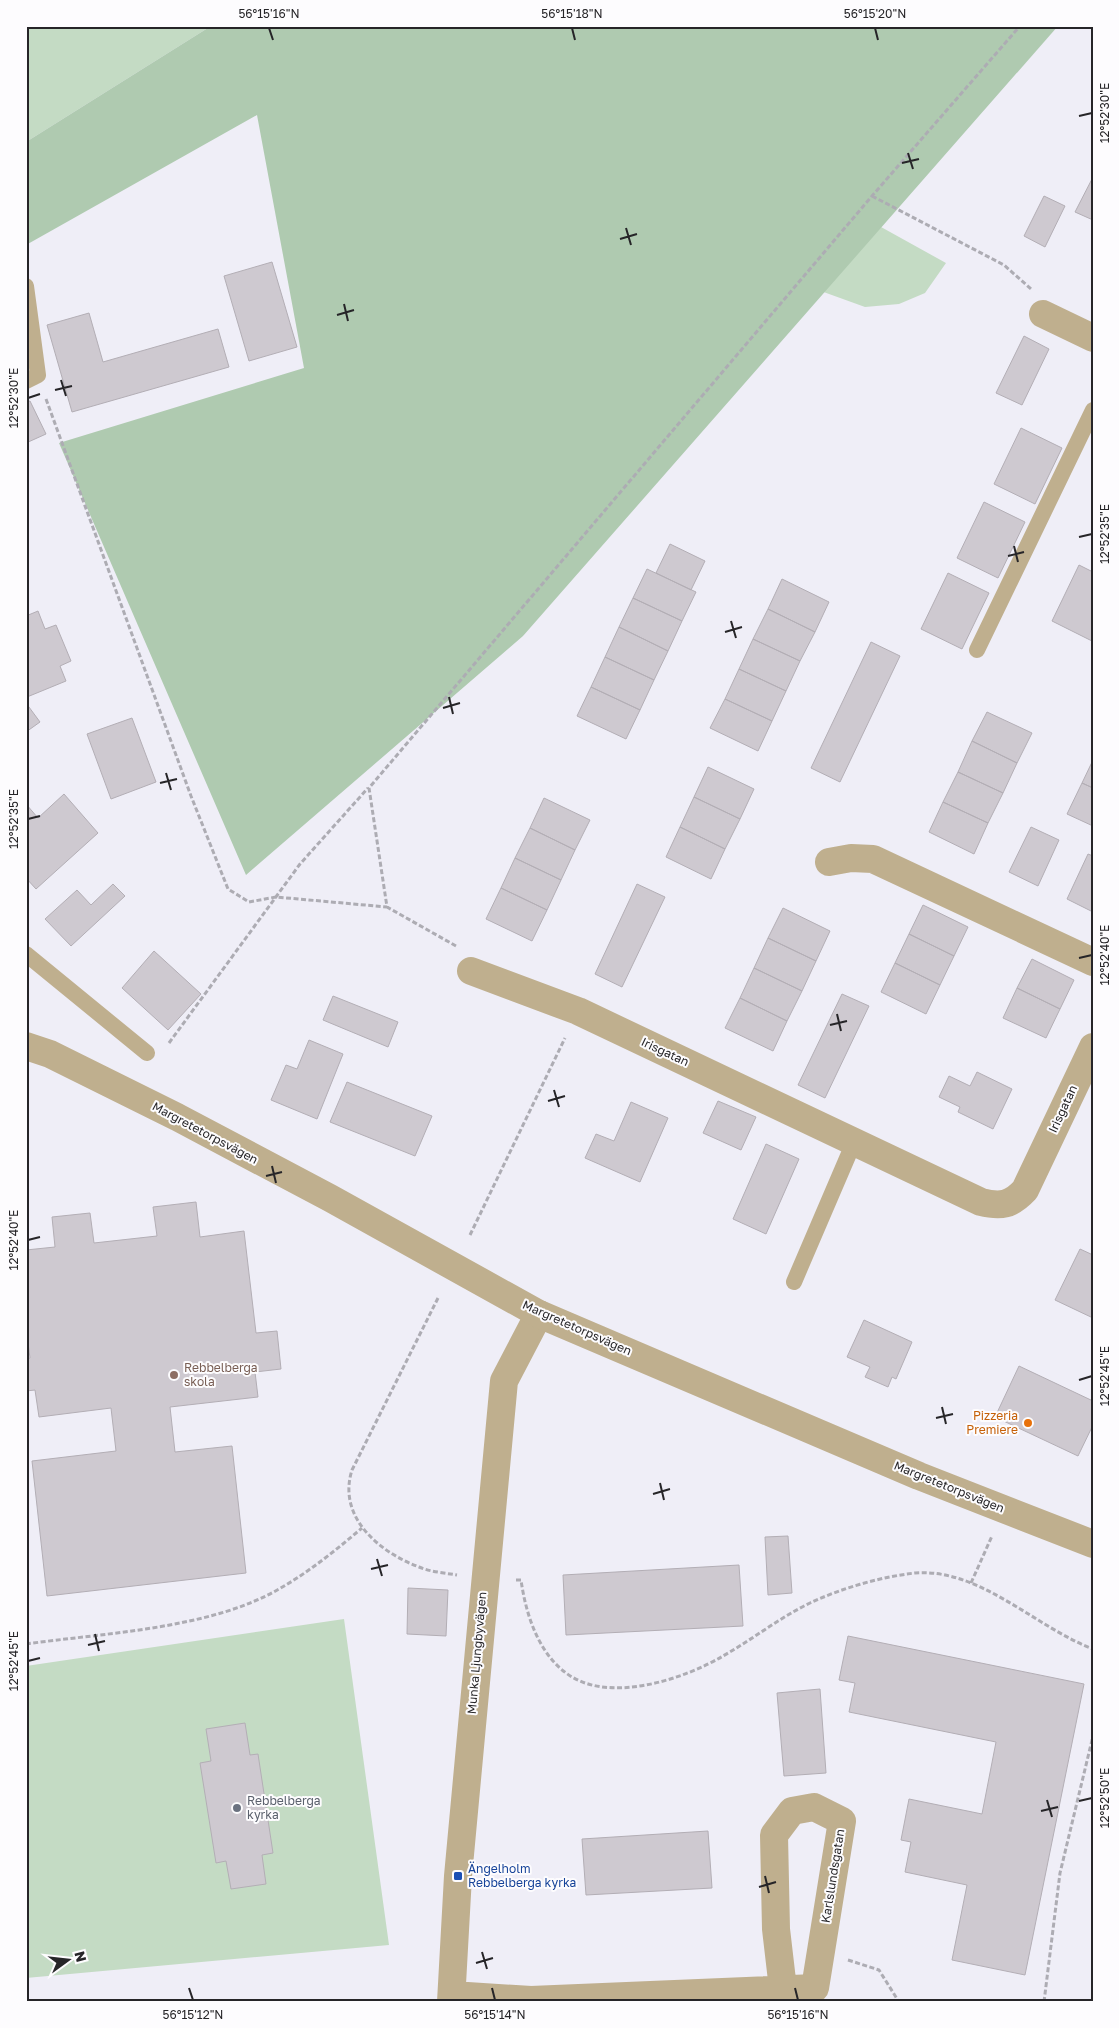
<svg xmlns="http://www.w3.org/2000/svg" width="1119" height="2028" font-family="'Golos Text',sans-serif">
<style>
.green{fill:#c4dbc4}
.forest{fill:#afcab0}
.building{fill:#cec9d0;stroke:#b3aeb5}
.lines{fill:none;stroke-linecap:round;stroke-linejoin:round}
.path{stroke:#adacb3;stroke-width:3;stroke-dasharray:5 2.5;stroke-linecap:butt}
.service{stroke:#bfaf8e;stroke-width:16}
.minor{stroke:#bfaf8e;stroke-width:28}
.tertiary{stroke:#bfaf8e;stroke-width:28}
.ticks{fill:none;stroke:#262528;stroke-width:2}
.education-dot{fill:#8d6e63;stroke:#fdfcfe;stroke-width:2}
.food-dot{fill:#e8710a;stroke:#fdfcfe;stroke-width:2}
.worship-dot{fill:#6b7280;stroke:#fdfcfe;stroke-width:2}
.transit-dot{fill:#1a4fb4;stroke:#fdfcfe;stroke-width:2}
.labels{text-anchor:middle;stroke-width:4;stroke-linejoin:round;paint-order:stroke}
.street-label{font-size:12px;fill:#262528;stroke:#fdfcfe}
.education-label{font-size:12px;fill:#785e54;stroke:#fdfcfe;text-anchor:start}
.food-label{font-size:12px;fill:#c56008;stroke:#fdfcfe;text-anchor:end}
.worship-label{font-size:12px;fill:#5b616d;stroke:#fdfcfe;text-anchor:start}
.transit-label{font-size:12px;fill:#164399;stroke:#fdfcfe;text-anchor:start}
.neatline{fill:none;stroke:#262528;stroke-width:2}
.ticks-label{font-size:12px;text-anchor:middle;fill:#262528}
</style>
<rect width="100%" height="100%" fill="#efeef7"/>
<path class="green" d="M26,26h185l-185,116z
M872,222l74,41 -21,30 -26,11 -34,3 -47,-17z
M344,1619l45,326 -363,33v-312z"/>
<path class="forest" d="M211,26h847l-535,610 -277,239 -187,-432 245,-75 -47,-253 -231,130v-103z"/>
<path class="building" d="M1093,177v43l-18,-8z
M1044,196l21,10 -20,41 -21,-11z
M272,262l25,85 -48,14 -25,-85z
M89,313l14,49 115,-33 11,38 -157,45 -25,-87z
M1024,336l25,13 -27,56 -26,-12z
M30,401l16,33 -20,9v-41z
M1021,428l41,20 -27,56 -41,-20z
M984,502l41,20 -27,56 -41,-20z
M670,544l35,17 -14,29 -35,-17z
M1079,565l14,7 -1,69 -40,-20z
M647,569l49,23 -14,29 -49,-23z
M948,573l41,20 -27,56 -41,-20z
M782,579l47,23 -14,30 -47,-23z
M633,598l49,23 -14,30 -49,-24z
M768,609l47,23 -15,29 -47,-22z
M38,611l7,18 11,-4 15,36 -11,5 6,15 -39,16 -1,-81z
M619,627l49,24 -14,29 -49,-23z
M753,639l47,22 -14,30 -47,-22z
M871,642l29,14 -60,126 -29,-14z
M605,657l49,23 -14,30 -49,-23z
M739,669l47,22 -14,30 -47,-22z
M591,687l49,23 -14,29 -49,-23z
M725,699l47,22 -14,30 -48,-23z
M26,703l14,19 -14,10z
M987,712l45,21 -15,30 -45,-22z
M132,718l24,64 -45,17 -24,-65z
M972,741l45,22 -14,30 -45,-21z
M1093,760v28l-11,-5z
M708,767l46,22 -14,30 -46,-22z
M958,772l45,21 -15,30 -45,-21z
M1082,783l11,5v38l-26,-12z
M64,794l34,39 -62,56 -10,-11v-74l12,14z
M694,797l46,22 -15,30 -45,-22z
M544,798l46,22 -15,30 -45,-22z
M943,802l45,21 -14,31 -45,-22z
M680,827l45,22 -14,30 -45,-22z
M1031,827l28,13 -21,46 -29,-14z
M530,828l45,22 -14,30 -46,-22z
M1088,854l5,2v56l-26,-13z
M515,858l46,22 -14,30 -46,-22z
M113,884l12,12 -54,50 -26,-27 32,-29 14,15z
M637,884l28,13 -43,90 -27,-13z
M501,888l46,22 -15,31 -46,-22z
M923,905l45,22 -14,29 -45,-22z
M783,908l47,23 -14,30 -48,-23z
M909,934l45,22 -14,29 -45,-22z
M768,938l48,23 -14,30 -48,-23z
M154,951l47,43 -33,36 -46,-42z
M1032,959l42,21 -14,29 -43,-21z
M895,963l45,22 -14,29 -45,-22z
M754,968l48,23 -15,30 -47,-23z
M1017,988l43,21 -14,29 -43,-20z
M842,994l27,12 -44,92 -27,-13z
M333,996l65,26 -10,25 -65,-27z
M740,998l47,23 -14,30 -48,-23z
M309,1040l34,14 -26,65 -46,-19 15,-35 11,4z
M977,1072l35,17 -19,40 -35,-17 2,-5 -21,-10 10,-21 21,10z
M347,1082l85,34 -17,40 -85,-34z
M718,1101l38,16 -15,33 -38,-17z
M631,1102l37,16 -28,64 -55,-24 11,-24 18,7z
M766,1144l33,15 -33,75 -33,-15z
M196,1202l4,35 44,-6 12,102 21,-2 4,38 -26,3 3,25 -88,10 5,45 57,-6 14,127 -199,23 -15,-135 84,-10 -5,-43 -72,9 -4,-27 -9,1v-32l4,-1 -4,-30v-78l29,-3 -3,-30 38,-4 4,30 63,-7 -4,-29z
M1080,1249l13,6v63l-38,-18z
M864,1320l48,22 -16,37 -4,-2 -4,10 -23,-10 5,-10 -23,-10z
M1019,1366l74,35v24l-15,31 -83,-39z
M788,1536l4,57 -24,2 -3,-58z
M739,1565l4,61 -177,9 -3,-60z
M408,1588l40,2 -2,46 -39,-2z
M848,1636l236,48 -59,291 -73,-15 15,-75 -62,-13 6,-30 -10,-2 8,-41 73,15 14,-72 -147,-30 6,-29 -16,-3z
M820,1689l6,84 -42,3 -7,-83z
M245,1723l5,32 8,-1 15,99 -11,2 4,29 -35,5 -5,-28 -10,2 -16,-100 11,-2 -5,-32z
M708,1831l4,57 -126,7 -4,-56z"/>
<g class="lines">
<path class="path" d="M872,196l132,69 27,24
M46,399l145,397 37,93 21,13 27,-5 111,10
M456,946l-69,-39 -18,-119 503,-592 148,-170
M169,1043l131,-179 68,-76
M470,1235l95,-197
M438,1298l-86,172c-15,47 27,82 67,97 12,5 26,6 38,8
M516,1580h5c5,35 18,77 51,97 42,25 112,2 151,-21 30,-17 56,-38 87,-53 32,-15 70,-26 105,-30 65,-5 120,54 178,76
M971,1583l21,-47
M26,1644c78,-11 184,-15 253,-55 30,-17 57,-39 83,-61
M848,1960l31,10 20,32
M1044,2002l16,-129 33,-137"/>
<path class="service" d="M26,286l12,89 -12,6
M977,650l116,-240
M26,954l121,99
M794,1282l60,-140"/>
<path class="minor" d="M1043,314l50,24
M829,862l22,-4 22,1 220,103
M471,971l107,40 403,191c20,5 30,3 44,-12l68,-143
M452,1995l79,5 284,-12 27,-167 -28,-14 -22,4 -18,24 2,94 7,60
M451,2002l7,-126 46,-495 35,-67"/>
<path class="tertiary" d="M26,1046l24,8 127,63 153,81 209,116 380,162 174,68"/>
</g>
<path class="ticks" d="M269,28l4,12M572,28l3,12M875,28l3,12M1079,116l13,-3M908,153l5,16M902,163l17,-4M626,228l5,17M620,239l17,-5M344,304l4,17M337,315l17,-5M61,380l5,16M55,390l17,-4M28,398l12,-4M1079,537l13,-3M1014,546l4,16M1008,556l16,-4M731,621l5,17M725,632l17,-5M449,697l4,17M443,708l17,-5M166,773l5,17M160,783l17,-4M28,819l12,-3M1079,958l13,-3M837,1014l4,17M830,1025l17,-4M554,1090l5,17M548,1101l17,-5M272,1166l4,17M266,1176l16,-4M28,1240l12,-3M1079,1380l13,-4M942,1407l4,17M936,1418l17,-4M660,1483l4,17M653,1494l17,-5M377,1559l5,17M371,1569l17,-4M95,1634l4,17M88,1645l17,-4M28,1661l12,-3M1047,1800l5,17M1079,1801l13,-3M1041,1811l17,-4M765,1876l4,17M759,1887l17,-5M482,1952l5,17M476,1963l17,-5M189,1988l4,12M492,1988l3,12M795,1988l3,12"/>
<circle class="education-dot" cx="174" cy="1375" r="5"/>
<circle class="food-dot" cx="1028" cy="1423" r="5"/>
<circle class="worship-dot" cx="237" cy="1808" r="5"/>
<rect class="transit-dot" x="453" y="1871" width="10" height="10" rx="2.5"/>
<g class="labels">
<g class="street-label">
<text transform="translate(665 1052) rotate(25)" y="4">Irisgatan</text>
<text transform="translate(1063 1109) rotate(-65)" y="4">Irisgatan</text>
<text transform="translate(205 1133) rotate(28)" y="4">Margretetorpsvägen</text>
<text transform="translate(577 1328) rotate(24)" y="4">Margretetorpsvägen</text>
<text transform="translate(949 1487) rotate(22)" y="4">Margretetorpsvägen</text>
<text transform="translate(477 1653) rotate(-85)" y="4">Munka Ljungbyvägen</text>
<text transform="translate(833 1876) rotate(-81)" y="4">Karlslundsgatan</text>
</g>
<g class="education-label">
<text x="184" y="1372">Rebbelberga<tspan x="184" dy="14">skola</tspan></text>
</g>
<g class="food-label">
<text x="1018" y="1420">Pizzeria<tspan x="1018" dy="14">Premiere</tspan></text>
</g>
<g class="worship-label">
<text x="247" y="1805">Rebbelberga<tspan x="247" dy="14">kyrka</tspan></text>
</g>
<g class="transit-label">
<text x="468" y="1873">Ängelholm<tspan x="468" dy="14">Rebbelberga kyrka</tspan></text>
</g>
</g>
<rect width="1119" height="2028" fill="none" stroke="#fdfcfe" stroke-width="55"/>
<g transform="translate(68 1960) rotate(75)" stroke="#fdfcfe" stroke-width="4" paint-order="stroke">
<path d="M0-4L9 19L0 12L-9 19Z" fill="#262528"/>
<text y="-8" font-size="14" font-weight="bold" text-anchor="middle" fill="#262528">N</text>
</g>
<rect x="28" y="28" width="1064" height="1972" class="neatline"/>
<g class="ticks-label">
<text x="269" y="18">56°15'16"N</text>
<text x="572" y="18">56°15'18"N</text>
<text x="875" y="18">56°15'20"N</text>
<text transform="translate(1105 113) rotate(-90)" y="4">12°52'30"E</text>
<text transform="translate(14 398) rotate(-90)" y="4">12°52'30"E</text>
<text transform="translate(1105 534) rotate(-90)" y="4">12°52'35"E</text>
<text transform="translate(14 819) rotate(-90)" y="4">12°52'35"E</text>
<text transform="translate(1105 955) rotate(-90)" y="4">12°52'40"E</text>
<text transform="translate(14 1240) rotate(-90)" y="4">12°52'40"E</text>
<text transform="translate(1105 1376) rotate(-90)" y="4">12°52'45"E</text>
<text transform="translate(14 1661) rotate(-90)" y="4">12°52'45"E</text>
<text transform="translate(1105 1798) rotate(-90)" y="4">12°52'50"E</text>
<text x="193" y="2019">56°15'12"N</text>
<text x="495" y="2019">56°15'14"N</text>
<text x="798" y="2019">56°15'16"N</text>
</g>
</svg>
